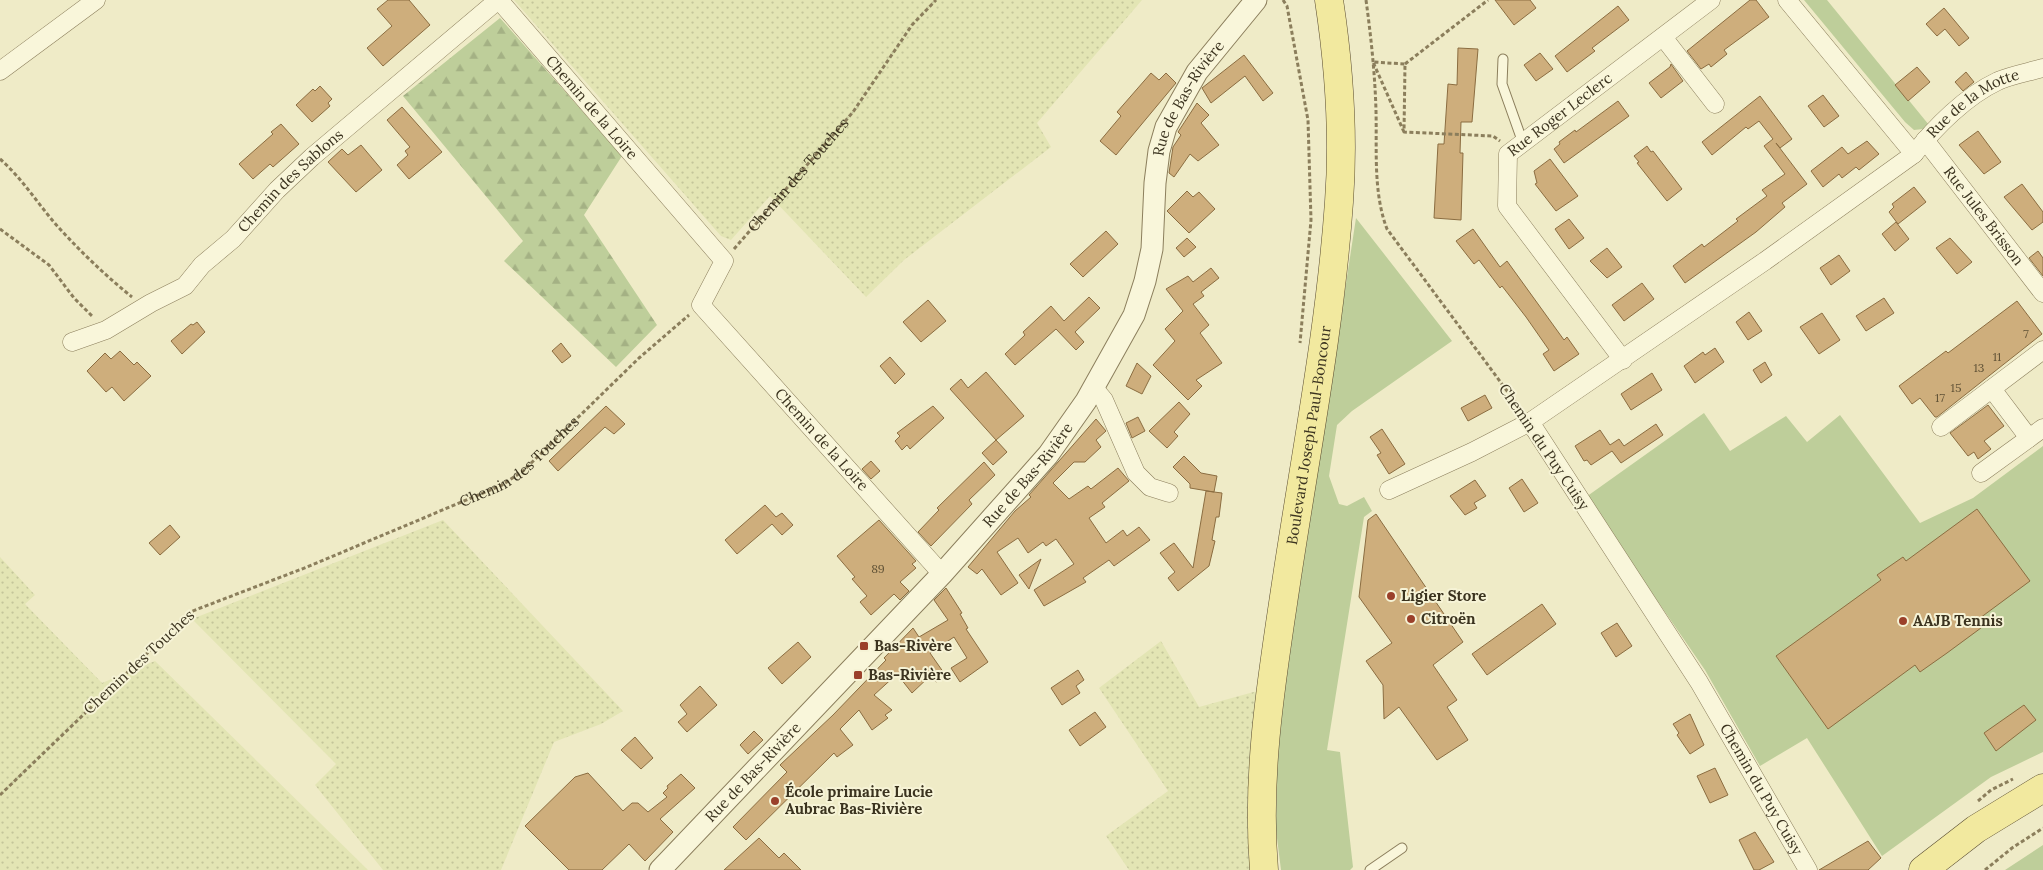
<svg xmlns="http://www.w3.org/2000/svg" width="2043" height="870" font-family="Lora,serif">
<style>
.farmland{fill:url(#farmland-dots)}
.grass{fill:#bece9a}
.forest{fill:url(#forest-firs)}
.building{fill:#ceae7c;stroke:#8b6d41}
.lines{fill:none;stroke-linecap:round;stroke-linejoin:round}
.service-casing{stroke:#8b7e5c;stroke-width:11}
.minor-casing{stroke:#8b7e5c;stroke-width:19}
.tertiary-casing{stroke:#8b7e5c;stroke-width:23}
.primary-casing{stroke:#594b30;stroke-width:29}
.path{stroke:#8b7e5c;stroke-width:3;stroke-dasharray:4 2.5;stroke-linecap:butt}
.service{stroke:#f9f6da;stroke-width:9}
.minor{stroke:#f9f6da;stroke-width:18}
.tertiary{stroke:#f9f6da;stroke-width:21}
.primary{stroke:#f2e99f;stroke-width:28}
.poi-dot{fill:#9b402a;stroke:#f6f3d6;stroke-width:2}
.labels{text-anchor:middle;stroke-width:4;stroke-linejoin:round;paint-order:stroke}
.number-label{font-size:12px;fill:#605236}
.street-label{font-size:15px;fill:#3b331f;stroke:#f6f3d6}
.poi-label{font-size:15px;font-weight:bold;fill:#3b331f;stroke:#f6f3d6;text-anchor:start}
</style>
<defs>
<pattern id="farmland-dots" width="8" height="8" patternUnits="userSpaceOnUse" patternTransform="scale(1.25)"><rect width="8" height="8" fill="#e3e5b4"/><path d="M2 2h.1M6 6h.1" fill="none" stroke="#c4c59a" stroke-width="1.8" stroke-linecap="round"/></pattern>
<pattern id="forest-firs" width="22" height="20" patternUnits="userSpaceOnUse" patternTransform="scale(1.25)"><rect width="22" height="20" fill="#bece9a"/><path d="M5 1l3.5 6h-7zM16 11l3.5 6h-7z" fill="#a4b184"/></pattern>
</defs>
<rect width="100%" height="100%" fill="#efebc7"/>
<path class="farmland" d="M514,0h628l-105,123 14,24 -147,113 -38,37 -96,-101 -39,44 -10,-4z
M443,520l180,191 -22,13 -47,18 -53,128h-118l-68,-85 21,-21 -144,-145z
M0,557l35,38 -10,9 77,79 53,-22 213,209h-368z
M1161,641l38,66 62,-17 -4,180h-128l-23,-34 62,-45 -69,-103z"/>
<path class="grass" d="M1804,0h23l102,125 -6,4 -9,1 -9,-8z
M1356,218l96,123 -100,70 -15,14 -8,51 10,28 8,2 17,-9 8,14 -8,6 -37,233 13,2 13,115 -3,3h-69l-5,-40 1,-76 10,-85z
M1704,413l26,38 56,-35 21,26 33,-27 80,108 53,-25 70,-52v306l-52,25 -109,79 -75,-118 -47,28 -55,-96 -119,-173z
M2043,845v25h-38z"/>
<path class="forest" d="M500,18l122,138 -38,59 73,110 -41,42 -112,-106 19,-20 -120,-145z"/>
<path class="building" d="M388,0h21l21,25 -47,41 -16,-18 25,-22 -15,-17z
M1495,0h35l6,8 -22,17z
M1750,0h6l13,17 -45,33 3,4 -16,13 -2,-3 -8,5 -14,-18z
M1618,6l11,14 -37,28 3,3 -28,21 -12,-16z
M1944,8l25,30 -10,8 -14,-17 -8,7 -11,-12z
M1458,48l20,1 -6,73h-11l-1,31h3l-2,67 -27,-2 4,-74h6l4,-60 9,1z
M1540,53l13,16 -17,12 -12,-16z
M1244,55l29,38 -10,8 -18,-25 -34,27 -9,-15z
M1671,64l12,17 -22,17 -12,-15 21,-16z
M1917,67l13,15 -22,19 -13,-16z
M1966,72l8,10 -11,9 -8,-9z
M1151,73l8,7 7,-7 10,10 -60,72 -16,-14 21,-25 -4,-4z
M320,86l12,13 -4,4 2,3 -18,16 -16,-17 17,-16 2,2z
M1823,95l16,21 -15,11 -16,-21z
M1760,96l32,43 -12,9 -4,-5 31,41 -25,19 3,4 -29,25 -71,51 -12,-17 29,-22 2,3 34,-26 -2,-2 31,-23 -5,-6 23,-16 -21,-28 9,-7 -14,-18 -11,8 -2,-2 -34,28 -10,-13z
M1618,101l11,15 -65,47 -10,-14 6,-5 -1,-2 16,-12 1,2z
M1197,103l12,12 -8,8 18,22 -21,16 -8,-7 -16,23 -5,-4 4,-26 8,-12 -3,-3z
M402,107l40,45 -33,27 -12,-14 11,-10 -3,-4 5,-4 -23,-27z
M281,124l18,20 -26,23 -3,-3 -17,15 -14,-15 34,-30 -2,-2z
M1978,131l23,31 -17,12 -25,-29z
M1867,141l12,13 -20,16 -3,-3 -14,11 -3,-4 -16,13 -12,-16 31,-24 6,7z
M361,145l21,25 -26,22 -28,-30 14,-13 6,6z
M1647,146l4,6 2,-1 29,38 -15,12 -30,-38 2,-1 -5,-6z
M1550,159l28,37 -22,15 -21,-27 2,-1 -3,-12z
M2022,184l21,28v10l-11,8 -28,-33z
M1914,187l12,15 -28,22 -9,-12 5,-5 -2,-3z
M1187,191l6,6 6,-5 16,17 -26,24 -22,-22z
M1569,219l15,19 -15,11 -14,-20z
M1896,222l13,17 -14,12 -13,-17z
M1473,229l27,38 7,-6 57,79 3,-3 12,17 -25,17 -11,-17 6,-4 -23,-33 -24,-31 -2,2 -21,-28 -5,4 -18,-23z
M1106,231l12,13 -35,33 -13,-13z
M1187,238l9,9 -12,10 -8,-9z
M1950,238l22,24 -15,12 -21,-26z
M1607,248l15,19 -15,11 -17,-17z
M2038,251l5,7v18l-14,-18z
M1839,255l11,16 -19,14 -11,-17z
M1211,268l8,10 -18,14 3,4 -11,8 16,21 -9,8 22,30 -26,17 6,6 -14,14 -35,-35 22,-24 -10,-12 18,-18 -17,-22 22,-13 5,6z
M1642,283l12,16 -30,22 -12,-16z
M1089,297l11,11 -25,24 9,10 -8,8 -20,-21 -41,36 -10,-11 20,-19 -2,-3 28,-26 13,15z
M1884,298l10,15 -28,18 -10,-15z
M928,300l18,21 -25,21 -18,-20z
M2017,301l25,33 -105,83h-2l-15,-19 -8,6 -13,-18 47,-35 2,2z
M1749,312l13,19 -14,9 -12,-18z
M1822,313l18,27 -21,14 -19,-27z
M197,322l8,10 -23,22 -11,-13 20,-17 2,1z
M561,343l10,13 -9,7 -10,-12z
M1715,348l9,14 -29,21 -11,-17 19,-14 2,3z
M120,351l14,14 3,-3 14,14 -27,25 -12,-14 -6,5 -19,-21 18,-18 6,6z
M890,357l15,17 -10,10 -15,-18z
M1765,362l7,13 -11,8 -8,-13z
M1137,363l14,13 -9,18 -16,-8z
M986,372l38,44 -28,24 11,12 -14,13 -11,-12 14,-13 -46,-51 11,-10 7,9z
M1652,373l10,17 -31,20 -10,-16z
M1485,395l7,13 -24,13 -7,-13z
M1179,402l11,12 -16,18 4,4 -11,12 -18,-17z
M1988,405l16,21 -20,15 7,8 -13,10 -4,-7 -6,4 -18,-23z
M606,406l19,18 -11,10 -9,-7 -47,44 -9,-10z
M933,406l11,12 -34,31 -3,-4 -5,5 -7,-9 5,-5 -3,-3z
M1138,417l7,14 -13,7 -6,-15z
M1096,419l10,12 -10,9 5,7 -16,15h-11l-21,21 16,16 19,-13 3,3 27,-21 11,13 -27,22 3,4 -16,11 17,25 17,-13 4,6 12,-9 11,13 -36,26 -5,-6 -26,18 3,4 -42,24 -10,-16 40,-26 -18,-25 -10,7 -3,-4 -15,11 -10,-15 -21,14 21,31 -17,12 -19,-26 -5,5 -9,-7 47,-56 16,-14 -2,-2z
M1656,424l7,11 -42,28 -9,-12 -21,14 -4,-5 -3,1 -9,-15 25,-16 10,15 9,-6 5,7z
M1382,429l23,35 -16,10 -12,-19 4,-2 -11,-16z
M1184,456l17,17 16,3 -3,16 8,1 -3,24h-3l-4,23 3,1 -6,25 -31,25 -10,-13 7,-6 -15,-19 14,-10 19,25 13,-77 8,1 -24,-4v-4l-17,-17z
M871,461l9,10 -9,8 -9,-10z
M984,462l11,13 -26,25 3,4 -41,42 -13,-14 21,-22 -2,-2z
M1522,479l16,24 -14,9 -15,-24z
M1475,480l11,16 -12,7 3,5 -12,7 -15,-19z
M765,505l11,12 6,-4 11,12 -11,10 -10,-11 -35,30 -12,-14z
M1977,509l53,72 -50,37 5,7 -38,28 -27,19 -5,-7 -87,64 -52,-73 105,-76 -4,-5 26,-18 3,4z
M1376,514l87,128 -30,23 24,35 -10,7 21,33 -31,20 -38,-53 -15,12 -1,-34 -17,-24 26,-18 -33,-46 9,-77z
M879,520l37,41 -4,3 4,4 -16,14 9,9 -9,9 -6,-6 -23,21 -11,-13 7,-6 -15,-17 3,-2 -18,-21z
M170,525l10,12 -20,18 -11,-12z
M1041,559l-12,30 -10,-14z
M946,588l16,25 -2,1 8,14 -2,1 22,33 -28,20 -9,-14 16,-10 -13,-21 -24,16 16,23 -10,6 -5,-7 -19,18 -15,-19 -23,21 18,15 -7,5 3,3 -16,12 -13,-20 -19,19 13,16 -16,12 -3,-4 -88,87 -13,-13 54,-55 -7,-7 53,-50 53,-55 -2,-2 29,-30 6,9 29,-17 -14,-20z
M1542,604l14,20 -69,51 -15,-21z
M1617,623l15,23 -16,11 -15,-24z
M798,642l13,15 -29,27 -14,-16z
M1078,670l6,10 -8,6 4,7 -18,12 -11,-17z
M700,686l17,19 -30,27 -9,-10 9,-8 -7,-9z
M2024,705l12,15 -40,31 -12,-18z
M1095,712l11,15 -26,19 -11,-16z
M1690,714l14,31 -14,9 -13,-19 2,-2 -6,-9z
M754,731l9,9 -15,14 -8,-9z
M635,737l18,21 -12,11 -20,-19z
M1715,768l13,27 -18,8 -13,-27z
M588,773l35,38 9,-8h6l10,9 19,-15 -4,-4 5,-5 -1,-2 14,-12 14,14 -35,31 13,13 -28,29 -16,-17 -27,26h-33l-44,-44 50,-49z
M1755,832l19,30 -15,8h-5l-15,-30z
M759,838l20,20 5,-5 17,17h-77z
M1868,841l13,17 -13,12h-49z"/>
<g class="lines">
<defs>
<path id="service" d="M1503,59l-1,25 21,59
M1370,870l32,-22"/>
<g id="minor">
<path id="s3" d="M499,0l225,261 -23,44 241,269"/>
<path d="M1787,0l127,154"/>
<path d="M1663,37l52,67"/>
<path d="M0,71l96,-71"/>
<path id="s4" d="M1925,140l118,153"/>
<path id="s5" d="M72,342l34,-12 45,-27 34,-17 17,-21 31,-26 44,-49 35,-33 186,-157"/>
<path id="s6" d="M1623,360l-116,-154 1,-52 203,-154"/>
<path d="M1094,388l10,12 32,73 14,14 19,6"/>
<path d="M1992,389l37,49"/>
<path id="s7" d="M1530,422l169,260 109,188"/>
<path d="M1941,427l102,-77"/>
<path d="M1981,473l62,-45"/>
<path id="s8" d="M1389,490l83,-38 58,-30 235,-161 149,-107c21,-27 52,-58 84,-73 14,-6 31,-9 45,-13"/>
</g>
<g id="tertiary">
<path id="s9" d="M660,870l282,-296 106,-119 38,-54 48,-86 11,-34 7,-32 3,-66 4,-32 7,-24 31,-55 59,-72"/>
</g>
<g id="primary">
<path id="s10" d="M1264,870c-8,-94 7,-187 21,-280 19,-129 45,-258 54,-388 5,-67 0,-136 -10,-202"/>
<path d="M1923,870l53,-41 67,-41"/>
</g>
</defs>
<use href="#service" class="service-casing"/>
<use href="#minor" class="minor-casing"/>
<use href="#tertiary" class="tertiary-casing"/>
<use href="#primary" class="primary-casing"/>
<g class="path">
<path d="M1283,0l4,6 21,114 3,100 -11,123"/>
<path d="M1366,0c5,37 9,74 10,111 1,40 -3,81 11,118l135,182"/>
<path d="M1405,64l83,-64"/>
<path d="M1404,132l-31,-70 32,2 -1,68 89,4 7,5"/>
<path d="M0,159c23,20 39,47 60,70 22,24 46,47 72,68"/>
<path d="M0,229l49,36 25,33 19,19"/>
<path id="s1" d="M734,249l119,-137 59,-87 24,-25"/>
<path id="s2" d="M0,795l190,-183 117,-45 195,-82 21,-14 116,-113 50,-43"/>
<path d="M1978,801l13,-11 22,-11"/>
<path d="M1985,870l27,-22 31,-20"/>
</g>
<use href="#service" class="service"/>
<use href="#minor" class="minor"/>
<use href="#tertiary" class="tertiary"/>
<use href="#primary" class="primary"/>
</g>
<g class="poi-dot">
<circle cx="1391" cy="596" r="5"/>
<circle cx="1411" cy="619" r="5"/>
<circle cx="1903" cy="621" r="5"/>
<rect x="859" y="641" width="10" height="10" rx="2.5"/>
<rect x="853" y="670" width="10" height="10" rx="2.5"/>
<circle cx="775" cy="801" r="5"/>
</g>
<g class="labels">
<g class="number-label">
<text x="2026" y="338">7</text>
<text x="1997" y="361">11</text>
<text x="1979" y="372">13</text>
<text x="1956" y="392">15</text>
<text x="1940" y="402">17</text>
<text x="878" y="573">89</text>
</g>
<g class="street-label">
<text dy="5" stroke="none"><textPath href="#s9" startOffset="960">Rue de Bas-Rivière</textPath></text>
<text dy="5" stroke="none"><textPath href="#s3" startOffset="142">Chemin de la Loire</textPath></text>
<text dy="5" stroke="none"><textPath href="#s8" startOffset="704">Rue de la Motte</textPath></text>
<text dy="5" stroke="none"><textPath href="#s6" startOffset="310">Rue Roger Leclerc</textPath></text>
<text dy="5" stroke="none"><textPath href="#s1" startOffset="98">Chemin des Touches</textPath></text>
<text dy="5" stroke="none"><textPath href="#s5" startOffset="276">Chemin des Sablons</textPath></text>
<text dy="5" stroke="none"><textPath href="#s4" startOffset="96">Rue Jules Brisson</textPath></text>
<text dy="5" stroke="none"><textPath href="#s10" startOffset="438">Boulevard Joseph Paul-Boncour</textPath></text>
<text dy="5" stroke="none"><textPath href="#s3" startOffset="575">Chemin de la Loire</textPath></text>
<text transform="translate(1544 447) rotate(56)" y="5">Chemin du Puy Cuisy</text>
<text dy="5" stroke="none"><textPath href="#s2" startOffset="628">Chemin des Touches</textPath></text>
<text dy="5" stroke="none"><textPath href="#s9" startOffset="540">Rue de Bas-Rivière</textPath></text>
<text transform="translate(139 662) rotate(-43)" y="5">Chemin des Touches</text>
<text dy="5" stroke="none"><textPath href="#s9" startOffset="135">Rue de Bas-Rivière</textPath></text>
<text dy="5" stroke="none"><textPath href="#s7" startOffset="434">Chemin du Puy Cuisy</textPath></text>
</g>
<g class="poi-label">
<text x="1401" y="601">Ligier Store</text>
<text x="1421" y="624">Citroën</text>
<text x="1913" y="626">AAJB Tennis</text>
<text x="874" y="651">Bas-Rivère</text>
<text x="868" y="680">Bas-Rivière</text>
<text x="785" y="797">École primaire Lucie<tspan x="785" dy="17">Aubrac Bas-Rivière</tspan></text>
</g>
</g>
</svg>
